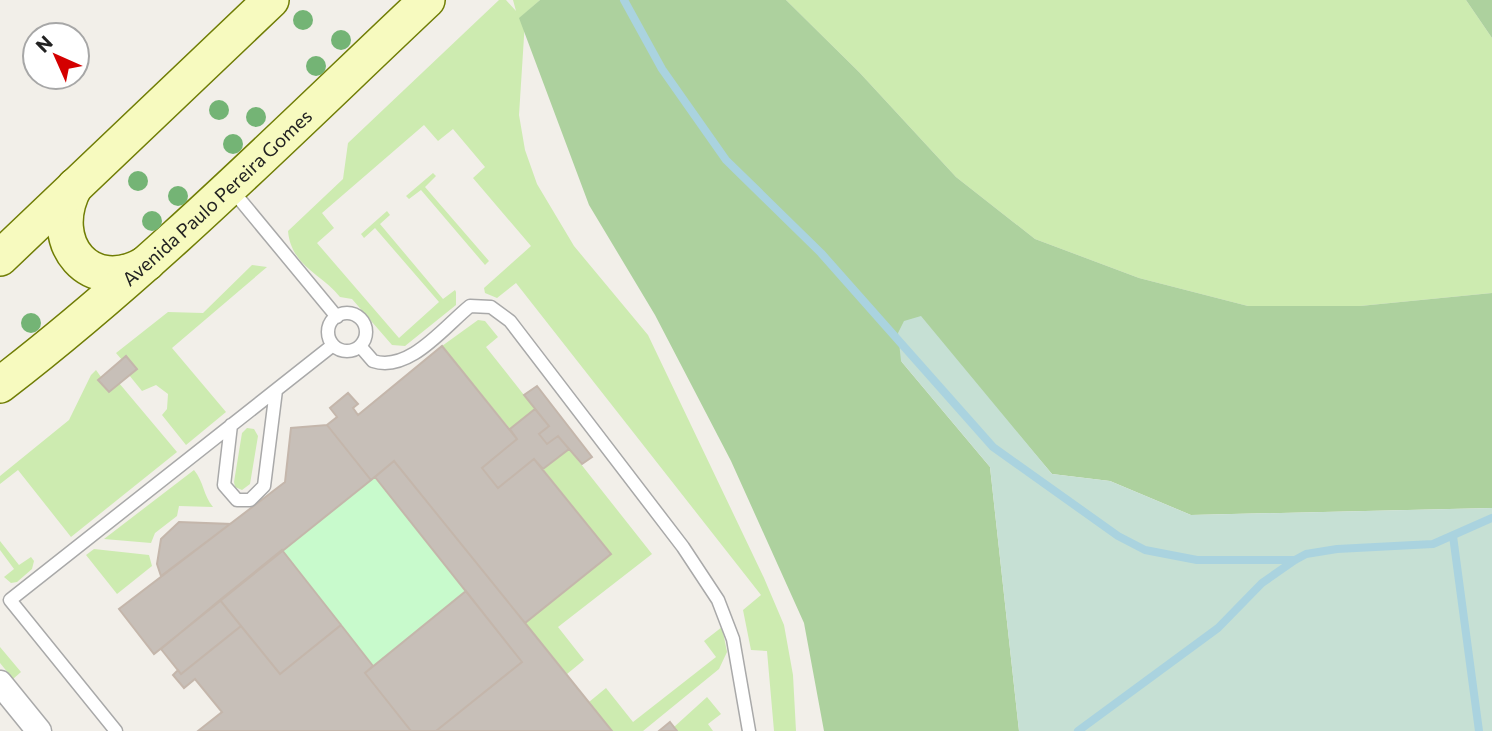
<svg xmlns="http://www.w3.org/2000/svg" width="1492" height="731" font-family="Commissioner,sans-serif">
<style>
.grass{fill:#cdebb0}
.forest{fill:#add19e}
.wetland{fill:#c6e0d4}
.park{fill:#c8facc}
.lines{fill:none;stroke-linecap:round;stroke-linejoin:round}
.stream{stroke:#aad3df;stroke-width:8}
.building{fill:#c7bfb8;stroke:#c4b6ab;stroke-width:2}
.service-casing{stroke:#a9a9a9;stroke-width:15}
.minor-casing{stroke:#a9a9a9;stroke-width:27}
.secondary-casing{stroke:#707d05;stroke-width:38}
.service{stroke:#fff;stroke-width:12}
.minor{stroke:#fff;stroke-width:24}
.secondary{stroke:#f7fabf;stroke-width:35}
.tree{fill:#74b475}
.labels{text-anchor:middle;stroke-width:5;stroke-linejoin:round;paint-order:stroke}
.street-label{font-size:19px;fill:#222;stroke:#fff}
</style>
<rect width="100%" height="100%" fill="#f2efe9"/>
<path class="grass" d="M499,0h7l10,11 -3,-11h27l-19,17 4,4 -6,94 6,35 12,34 37,62 74,89 116,243 20,47 9,50 3,56h-22l-7,-80 -16,-1 -8,-40 18,-15 -245,-312 -19,15 -12,-5 -1,-5 47,-42 -58,-68 12,-11 -32,-38 -15,12 -14,-16 -102,88 12,15 -17,15 82,95 40,-36 -64,-74 -11,10 -3,-4 26,-23 3,4 -10,9 63,75 12,-9 1,2v13l-51,41 -13,-1 -40,-46 -12,-2c-18,-23 -49,-31 -52,-66l55,-52 5,-36z
M786,0h680l26,38v255l-132,13h-112l-109,-28 -104,-39 -79,-62 -97,-105z
M433,173l3,3 -11,11 64,74 -4,4 -64,-75 -12,9 -3,-3z
M252,265l15,2 -95,81 54,64 -40,33 -24,-30 5,-6 1,-15 -12,-9 -14,6 -13,-16 7,-7 -10,-12 -4,4 -6,-7 52,-41 35,1z
M478,320l7,1 13,16 -12,10 49,62 -25,20 -68,-83z
M96,370l5,7 -2,3 10,12 10,-9 58,69 -106,85 -53,-67 -18,14v-8l69,-56 22,-45z
M247,428l7,1 4,7 -8,48 -8,6 -7,-3 -1,-5 8,-49z
M569,449l83,105 -94,73 26,33 -17,14 -42,-51 86,-69 -68,-85z
M194,470c10,12 9,25 19,37l-34,-1 -2,10 -22,17 -4,10 -47,-4z
M0,541l19,24 12,-8 3,4 -2,8 -15,13 -6,1 -7,-6 10,-8 -14,-19z
M94,549l55,6 3,11 -35,28 -31,-39z
M722,627l5,25 -8,17 -76,62h-31l-23,-29 17,-14 27,34 83,-65 -12,-16z
M0,647l21,25 -8,7 -13,-16z
M707,697l14,17 -13,10 5,7h-36l-3,-4z"/>
<path class="forest" d="M540,0h246l73,72 97,105 79,62 104,39 109,28h112l132,-13v215l-301,7 -81,-34 -58,-7 -45,-53 -106,-60 89,106 29,264h-195l-20,-108 -73,-162 -76,-146 -66,-110 -70,-187z
M1466,0h26v38z"/>
<path class="wetland" d="M921,316l131,158 58,7 81,34 301,-7v223h-473l-29,-264 -89,-106 -3,-28 6,-12z"/>
<path class="park" d="M375,477l91,114 -93,75 -91,-116z"/>
<g class="lines">
<path class="stream" d="M624,0l38,69 64,91 95,93 172,194 125,89 27,14 52,10h98
M1453,536l26,195
M1078,731l140,-103 44,-45 33,-23 11,-6 31,-5 96,-5 59,-26"/>
</g>
<path class="building" d="M442,346l75,93 -35,29 16,20 36,-29 77,95 -86,69 -131,-162 -23,19 -44,-55 10,-8 -7,-9 18,-15 10,11 -5,4 5,7z
M126,356l11,13 -28,23 -11,-12z
M537,386l55,71 -10,7 -24,-28 -11,8 -8,-10 10,-8 -25,-31z
M535,409l14,17 -10,8 8,10 11,-8 11,13 -26,20 -9,-10 -36,29 -16,-20 35,-29 -7,-10z
M327,425l44,55 -217,174 -35,-45 166,-127 6,-54z
M394,461l131,162 87,108h-176l86,-69 -147,-185z
M179,522l51,2 -69,52 -4,-12 4,-25z
M282,550l59,75 -61,49 -60,-74z
M466,591l56,71 -86,69h-25l-46,-58z
M220,600l21,26 -60,48 -20,-25z
M341,625l32,41 -8,7 46,58h-213l24,-19 -27,-33 -11,9 -11,-13 5,-5 3,4 60,-48 39,48z
M670,722l7,9h-18z"/>
<g class="lines">
<defs>
<path id="service" d="M232,190l105,127
M328 332a19 19 0 1 1 38 0a19 19 0 1 1-38 0Z
M360,346l13,15c36,12 71,-34 97,-55l21,1 19,14 173,226 35,53 15,39 16,92
M231,425l-7,60 13,15h13l14,-14 12,-96
M116,731l-106,-131 323,-255"/>
<path id="minor" d="M0,683l39,48"/>
<g id="secondary">
<path d="M75,186c-31,57 16,112 72,77"/>
<path d="M0,258l271,-258"/>
<path id="s1" d="M0,385c152,-117 287,-253 427,-385"/>
</g>
</defs>
<use href="#service" class="service-casing"/>
<use href="#minor" class="minor-casing"/>
<use href="#secondary" class="secondary-casing"/>
<use href="#service" class="service"/>
<use href="#minor" class="minor"/>
<use href="#secondary" class="secondary"/>
</g>
<g class="tree">
<circle cx="303" cy="20" r="10"/>
<circle cx="341" cy="40" r="10"/>
<circle cx="316" cy="66" r="10"/>
<circle cx="219" cy="110" r="10"/>
<circle cx="256" cy="117" r="10"/>
<circle cx="233" cy="144" r="10"/>
<circle cx="138" cy="181" r="10"/>
<circle cx="178" cy="196" r="10"/>
<circle cx="152" cy="221" r="10"/>
<circle cx="31" cy="323" r="10"/>
</g>
<g class="labels">
<g class="street-label">
<text dy="7" stroke="none"><textPath href="#s1" startOffset="287">Avenida Paulo Pereira Gomes</textPath></text>
</g>
</g>
<g transform="translate(56 56) rotate(315)"><circle r="33" fill="#ffffff" stroke="#a7a7a7" stroke-width="2"/>
<path d="M0-5L12 26L0 18L-12 26Z" fill="#d40000"/>
<text y="-10" font-size="19" font-weight="bold" text-anchor="middle" fill="#222222">N</text>
</g>
</svg>
